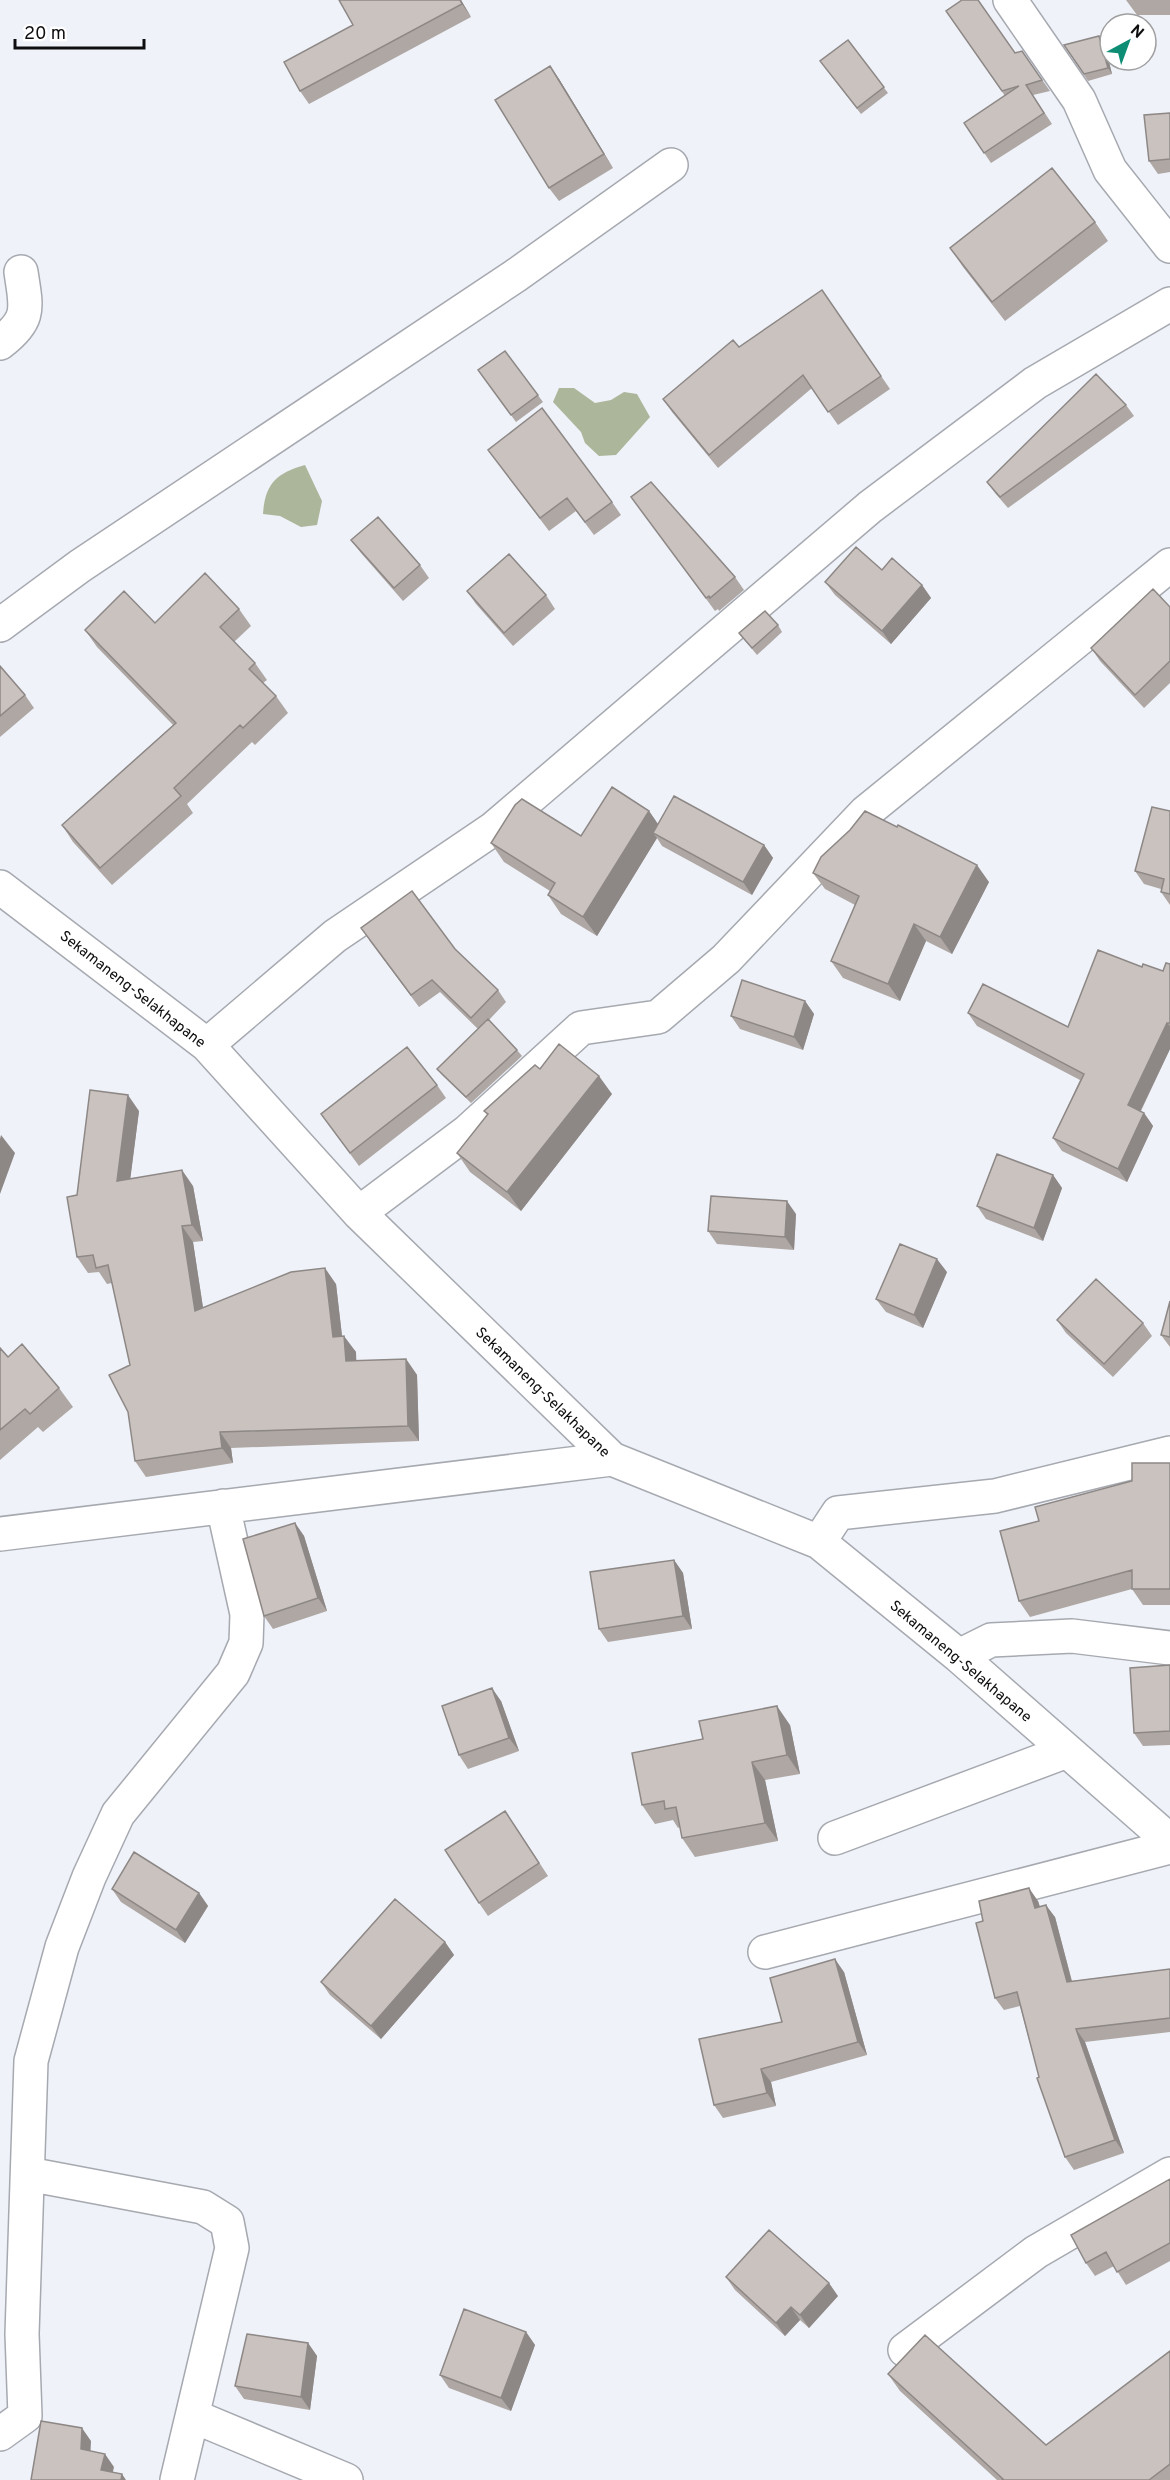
<svg xmlns="http://www.w3.org/2000/svg" width="1170" height="2480" font-family="Overpass,sans-serif">
<style>
.forest{fill:#acb69a}
.lines{fill:none;stroke-linecap:round;stroke-linejoin:round}
.minor-casing{stroke:#a6a9b0;stroke-width:36}
.minor{stroke:#fff;stroke-width:33}
.wall{fill:#aea7a4}
.shaded-wall{fill:#8d8886}
.building{fill:#cac2bf;stroke:#8d8886;stroke-width:1.5}
.labels{text-anchor:middle;stroke-width:6;stroke-linejoin:round;paint-order:stroke}
.street-label{font-size:15px;fill:#0e0e11;stroke:#fff}
</style>
<rect width="100%" height="100%" fill="#eff2f9"/>
<path class="forest" d="M559,388h15l21,15 16,-3 13,-8 13,2 13,23 -34,38 -17,1 -14,-13 -4,-11 -28,-30z
M305,465l17,36 -5,24 -16,2 -21,-11 -17,-2c2,-30 13,-41 42,-49z"/>
<g class="lines">
<defs>
<path id="minor" d="M1010,0l69,100 31,70 60,76
M0,343c32,-24 26,-36 21,-71
M0,625l80,-59 435,-290 156,-111
M0,887l207,158 152,168 253,246 207,83 140,114 211,185
M207,1045l128,-109 158,-107 377,-322 165,-124 135,-79
M359,1213l108,-81 114,-104 77,-11 68,-58 140,-147 304,-247
M0,1534l612,-75
M819,1542l19,-29 157,-17 175,-43
M959,1656l32,-16 81,-4 98,12
M835,1838l232,-87
M765,1952l405,-105
M28,2174l175,33 24,15 5,26 -55,232
M905,2350l131,-98 134,-78
M193,2416l153,64
M0,2434l25,-18 -3,-82 9,-273 31,-114 27,-70 29,-63 115,-141 13,-30 1,-29 -24,-108"/>
</defs>
<use href="#minor" class="minor-casing"/>
<use href="#minor" class="minor"/>
</g>
<path class="wall" d="M339,0h122l10,17 -162,87 -9,-13 53,-66z
M1126,0h44v15h-33z
M946,11l69,42 7,-2 28,40 -17,4 19,29 -61,39 -27,-40 41,-27z
M848,40l40,53 -27,21 -36,-46z
M1104,42l8,32 -24,7 -24,-36z
M559,79l54,89 -54,33 -10,-13z
M1170,113v59l-12,2 -9,-13z
M1095,222l13,19 -103,80 -42,-54 -13,-19z
M822,290l68,99 -52,36 -26,-37 -94,80 -46,-56 -9,-13z
M505,351l38,51 -27,20 -38,-52z
M1126,405l8,11 -126,92 -13,-15 -8,-11z
M488,450l124,52 9,13 -27,20 -18,-24 -27,20z
M641,510l94,67 9,13 -25,21 -1,-2 -3,2z
M351,540l69,25 9,13 -26,23 -42,-48z
M882,570l40,15 9,13 -40,46 -56,-49 -10,-13z
M467,591l79,4 9,14 -42,37 -37,-42z
M1170,607v76l-26,25 -44,-47 -9,-13z
M239,609l12,17 -17,16 21,21 12,17 -4,3 13,13 12,17 -33,32 -3,-3 -65,62 6,9 -81,72 -39,-43 -11,-17 111,-100 -76,-78 -12,-17 70,-7z
M778,625l4,7 -25,23 -18,-22z
M0,666l25,29 9,13 -34,29z
M649,811l9,13 106,21 9,13 -21,37 -90,-49 -5,-8 -60,98 -36,-22 -13,-19 2,-4 -46,-29 -13,-19 90,-7z
M1170,811v94l-9,-13v-3l-17,-5 -9,-13z
M813,873l176,9 -37,72 -26,-13 -26,60 -57,-23 -12,-17 24,-56 -30,-16z
M369,940l86,9 43,41 8,12 -17,18 28,30 5,6 -51,47 -29,-28 -5,-6 41,-40 -38,-37 -21,15z
M1170,964v85l-29,62 3,2 9,13 -26,56 -65,-31 -9,-13 27,-58 -103,-54 -9,-13 100,14 74,-60 21,4z
M805,1001l9,13 -11,36 -63,-21 -9,-13z
M540,1069l72,25 -91,117 -51,-39 -13,-19 30,-38 -3,-4z
M437,1085l9,13 -87,68 -38,-52z
M139,1111l-9,68 63,7 10,55 -10,1 10,66 133,-24 6,52 14,16v9l50,-2 11,16 2,66 -188,7 2,15 -87,14 -11,-16 -5,-96 -18,-82 -5,1 -8,-12 -11,1 -11,-16v-62z
M1053,1175l9,13 -19,53 -57,-22 -9,-13z
M796,1214l-2,36 -77,-6 -9,-13z
M947,1272l-24,56 -37,-16 -10,-13z
M1170,1301v46l-9,-12z
M1057,1320l86,3 9,13 -39,41 -47,-44z
M0,1348l8,9 51,31 14,19 -30,25 -5,-5 -38,33z
M1170,1463v142h-27l-11,-16 -102,28 -11,-16 20,-80 93,-40z
M295,1523l9,13 23,75 -54,18 -9,-13z
M674,1560l9,13 9,56 -84,13 -9,-13z
M1170,1665v80l-27,1 -9,-13z
M501,1701l18,50 -51,18 -9,-14z
M790,1725l10,49 -35,6 13,61 -83,16 -13,-19 -2,-11 -2,1 -5,-8 -18,4 -13,-19z
M514,1824l34,52 -60,40 -9,-13z
M112,1889l87,4 9,13 -23,37 -64,-41z
M1038,1901l2,6 15,10 17,64 98,-12v63l-85,10 39,111 -50,17 -9,-13 -26,-80 -19,-71 -16,4 -9,-12 -12,-77z
M445,1942l9,13 -73,84 -51,-44 -9,-13z
M844,1972l23,83 -96,27 5,24 -53,12 -9,-13 68,-83z
M1170,2179v82l-44,24 -12,-19 -19,10 -9,-13z
M726,2277l112,19 -29,32 -9,-8 -15,16 -50,-46z
M526,2332l9,13 -24,66 -62,-23 -9,-13z
M308,2343l9,13 -7,54 -66,-11 -9,-13z
M1170,2351v129h-173l-97,-89 -12,-17 158,71z"/>
<path class="shaded-wall" d="M460,0h1l10,17 -9,-13z
M1099,36l5,6 8,32 -4,-6z
M550,66l9,13 54,89 -9,-14z
M922,585l9,13 -40,46 -9,-13z
M649,811l13,19 -9,3 4,5 -60,98 -14,-19z
M764,845l9,13 -21,37 -9,-13z
M977,865l12,17 -37,72 -12,-17z
M914,924l12,17 -26,60 -12,-17z
M805,1001l9,13 -11,36 -9,-13z
M1167,1023l3,3v23l-33,69 -9,-13z
M599,1076l13,18 -91,117 -14,-19z
M128,1095l11,16 -11,86 -11,-16z
M1144,1113l9,13 -26,56 -9,-13z
M1,1135l14,18 -15,41v-55z
M182,1170l11,16 10,55 -11,-16z
M1053,1175l9,13 -19,53 -9,-13z
M787,1201l9,13 -2,36 -9,-13z
M182,1226l11,16 13,85 -11,-16z
M937,1259l10,13 -24,56 -9,-13z
M325,1268l11,16 8,69 -11,-16z
M344,1336l12,16 1,25 -11,-16z
M406,1359l11,16 2,66 -11,-15z
M220,1432l11,16 2,15 -11,-15z
M295,1523l9,13 23,75 -9,-13z
M674,1560l9,13 9,56 -9,-13z
M492,1688l9,13 18,50 -10,-13z
M777,1706l13,19 10,49 -13,-19z
M752,1762l13,18 13,61 -13,-18z
M1029,1888l9,13 6,19 -9,-12z
M199,1893l9,13 -23,37 -9,-13z
M1046,1905l9,12 20,77 -8,-12z
M445,1942l9,13 -73,84 -10,-13z
M835,1959l9,13 23,83 -9,-13z
M1076,2029l9,13 39,111 -9,-13z
M761,2069l10,13 5,24 -9,-13z
M829,2283l9,13 -29,32 -9,-13z
M791,2307l9,13 -15,16 -9,-13z
M526,2332l9,13 -24,66 -10,-13z
M308,2343l9,13 -7,54 -9,-13z
M82,2428l9,13 -1,21 -9,-13z
M105,2454l9,13 -3,13 -10,-10z
M122,2474l4,6h-5z"/>
<path class="building" d="M339,0h121l2,4 -162,87 -16,-29 69,-37z
M962,0h16l37,53 7,-2 20,29 -16,5 18,28 -60,40 -20,-30 55,-37 -17,5 -56,-80z
M1099,36l9,32 -24,6 -20,-29z
M848,40l36,47 -27,21 -37,-47z
M550,66l54,88 -55,34 -54,-88z
M1170,113v46l-21,2 -5,-46z
M1052,168l43,54 -103,80 -42,-54z
M822,290l59,86 -53,36 -25,-37 -94,80 -46,-56 70,-59 6,7z
M505,351l33,44 -27,20 -33,-45z
M1096,374l30,31 -126,92 -13,-15z
M542,408l70,94 -27,20 -18,-24 -27,20 -52,-68z
M651,482l84,95 -25,21 -1,-2 -3,2 -75,-101z
M378,517l42,48 -26,23 -43,-48z
M856,547l26,23 10,-12 30,27 -40,46 -57,-49z
M509,554l37,41 -42,38 -37,-42z
M205,573l34,36 -19,18 35,36 -6,6 27,27 -33,32 -3,-3 -66,63 7,8 -81,72 -38,-43 114,-102 -91,-93 39,-39 31,32z
M1153,589l17,18v54l-35,34 -44,-47z
M765,611l13,14 -26,23 -13,-15z
M0,666l25,29 -25,21z
M612,787l37,24 -66,106 -35,-22 7,-12 -64,-40 24,-38 7,-6 59,37z
M674,796l90,49 -21,37 -90,-49z
M1152,807l18,4v83l-9,-2 3,-13 -29,-8z
M865,811l32,16 1,-2 79,40 -37,72 -26,-13 -26,60 -57,-23 28,-65 -46,-23 8,-16 29,-27z
M412,891l43,58 43,41 -27,28 -39,-38 -21,15 -50,-67z
M1098,950l44,17 1,-3 20,7 3,-8 4,1v59h-3l-39,82 16,8 -26,56 -65,-31 31,-64 -116,-61 15,-29 85,43z
M742,980l63,21 -11,36 -63,-21z
M488,1019l29,31 -51,47 -29,-28z
M559,1044l40,32 -92,116 -50,-39 31,-39 -4,-3 51,-46 5,4z
M407,1047l30,38 -87,68 -29,-39z
M90,1090l38,5 -11,86 65,-11 10,55 -10,1 13,85 96,-39 34,-4 8,69 11,-1 2,25 60,-2 2,67 -188,6 2,16 -87,13 -7,-49 -19,-37 21,-10 -22,-100 -12,3 -3,-13 -16,2 -10,-60 10,-2z
M997,1154l56,21 -19,53 -57,-22z
M711,1196l76,5 -2,36 -77,-6z
M900,1244l37,15 -23,56 -38,-16z
M1096,1279l47,44 -39,41 -47,-44z
M1170,1301v36l-9,-2z
M22,1344l37,44 -29,26 -5,-5 -25,21v-82l8,9z
M1132,1463h38v126h-38v-19l-113,31 -19,-70 39,-10 -4,-14 97,-26z
M295,1523l23,75 -54,18 -21,-77z
M674,1560l9,56 -84,13 -9,-57z
M1170,1665v66l-36,2 -4,-65z
M492,1688l17,50 -50,17 -17,-49z
M777,1706l10,49 -35,7 13,61 -83,15 -6,-31 -11,2 -1,-8 -22,4 -10,-52 71,-14 -4,-18z
M505,1811l34,52 -60,40 -34,-53z
M134,1852l65,41 -23,37 -64,-41z
M1029,1888l6,20 11,-3 21,77 103,-13v49l-94,11 39,111 -50,17 -28,-79 2,-1 -22,-85 -22,6 -19,-75 7,-2 -4,-20z
M395,1899l50,43 -74,84 -50,-44z
M835,1959l23,83 -97,27 6,24 -53,12 -15,-66 83,-17 -12,-44z
M1170,2179v64l-53,29 -11,-20 -20,11 -15,-28z
M769,2230l60,53 -29,32 -9,-8 -15,16 -50,-46z
M464,2309l62,23 -25,66 -61,-23z
M247,2334l61,9 -7,54 -66,-11z
M925,2335l121,110 124,-94v113l-21,16h-147l1,-1 -115,-105z
M41,2421l41,7 -1,21 24,5 -4,16 21,4 -1,6h-90z"/>
<g class="labels">
<g class="street-label">
<text transform="translate(133 989) rotate(38)" y="5">Sekamaneng-Selakhapane</text>
<text transform="translate(543 1392) rotate(44)" y="5">Sekamaneng-Selakhapane</text>
<text transform="translate(961 1661) rotate(40)" y="5">Sekamaneng-Selakhapane</text>
</g>
</g>
<g transform="translate(1128 42) rotate(41)"><circle r="28" fill="#ffffff" stroke="#9f9fa0" stroke-width="1.5"/>
<path d="M0-4.5L10 22L0 15L-10 22Z" fill="#0d8d73"/>
<text y="-9" font-size="16" font-weight="bold" text-anchor="middle" fill="#0e0e11">N</text>
</g>
<path d="M15 39v9h129v-9" fill="none" stroke="#0e0e11" stroke-width="3"/>
<text x="24" y="39" font-size="18" fill="#0e0e11" stroke="#ffffff" stroke-width="4.5" paint-order="stroke">20 m</text>
</svg>
